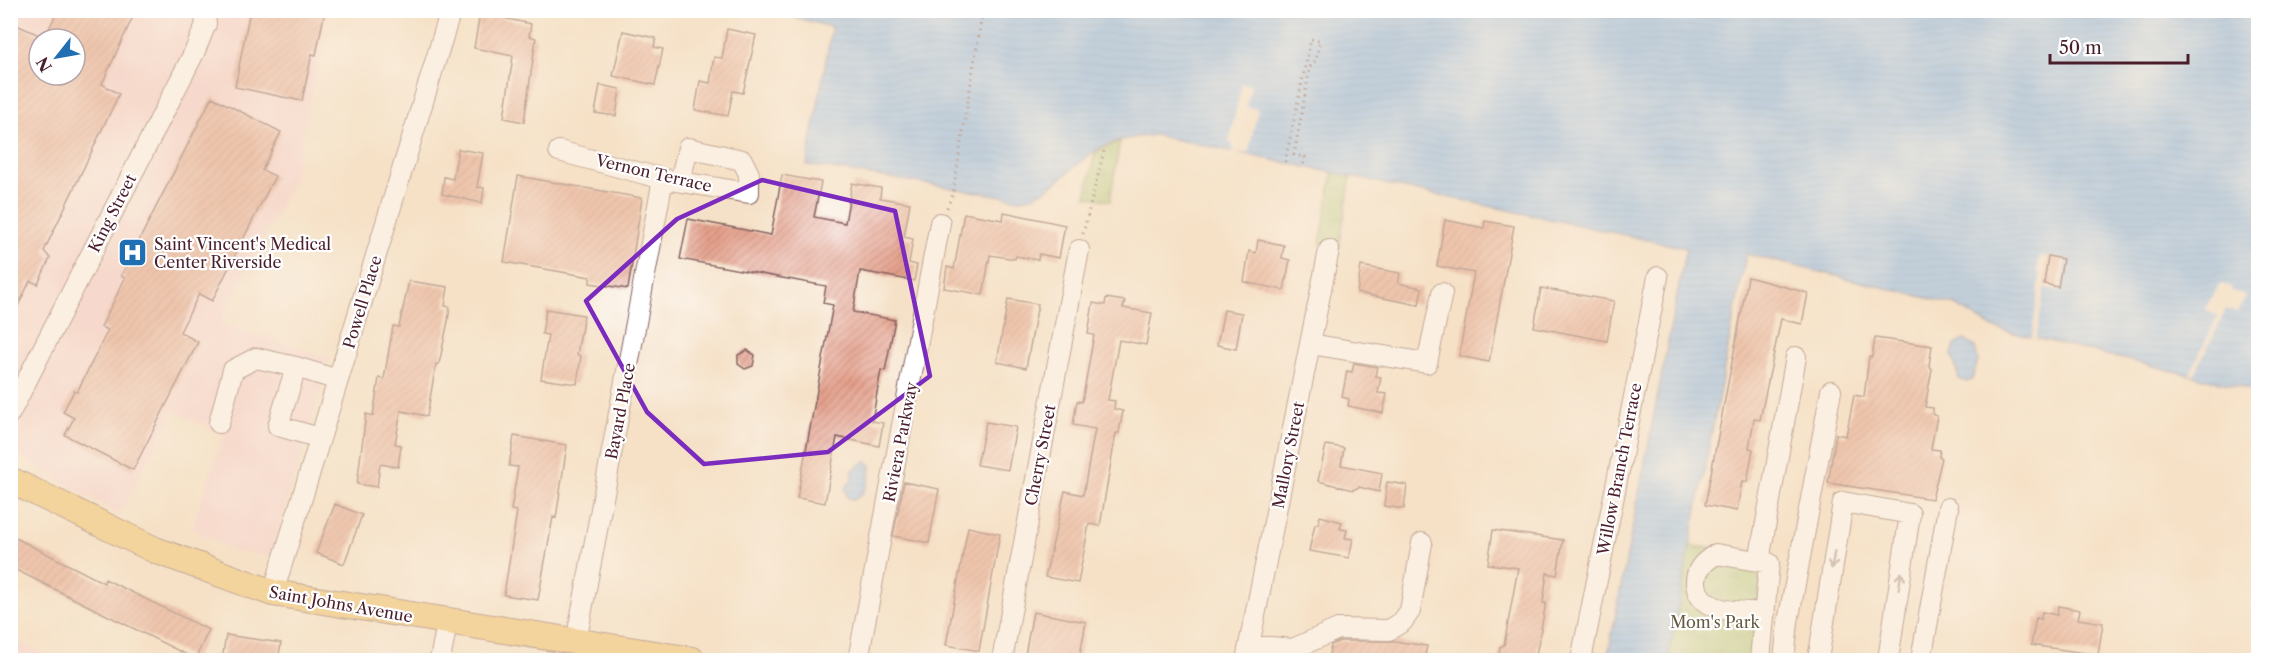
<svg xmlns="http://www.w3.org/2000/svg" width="2269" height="671" font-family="'Libre Caslon Text',serif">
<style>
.built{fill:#f7cfd2;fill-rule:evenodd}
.grass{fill:url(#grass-tufts);stroke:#76724c;stroke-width:1.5}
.water{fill:url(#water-rules);stroke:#676c8f;stroke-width:1.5}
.pier{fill:#f5e1c7}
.building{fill:url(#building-hatch)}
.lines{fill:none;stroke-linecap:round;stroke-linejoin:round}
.minor-casing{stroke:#866362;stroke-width:22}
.major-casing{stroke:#866362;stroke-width:28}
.path{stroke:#866362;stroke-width:3;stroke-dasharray:1.5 4.5;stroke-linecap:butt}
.minor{stroke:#fff;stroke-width:20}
.major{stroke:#f1c36a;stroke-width:26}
.oneway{stroke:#ae9aa0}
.marked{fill:none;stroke:#7b2cbf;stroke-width:4.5;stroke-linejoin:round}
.labels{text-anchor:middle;stroke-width:4.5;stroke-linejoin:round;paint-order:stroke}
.street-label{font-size:16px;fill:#4a1f2b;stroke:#fff}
.poi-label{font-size:16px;fill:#4a1f2b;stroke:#fff;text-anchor:start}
.park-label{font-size:16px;fill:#695942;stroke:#fff}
</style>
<defs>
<pattern id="grass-tufts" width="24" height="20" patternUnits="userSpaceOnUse" patternTransform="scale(1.5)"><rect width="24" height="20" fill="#a3c46d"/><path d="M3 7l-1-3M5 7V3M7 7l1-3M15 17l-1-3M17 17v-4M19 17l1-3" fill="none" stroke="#879f5a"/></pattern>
<pattern id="water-rules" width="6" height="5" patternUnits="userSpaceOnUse" patternTransform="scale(1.5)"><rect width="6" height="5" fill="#84baf3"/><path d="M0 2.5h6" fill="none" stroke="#749fd0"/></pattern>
<pattern id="building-hatch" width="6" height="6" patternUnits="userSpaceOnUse" patternTransform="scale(1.5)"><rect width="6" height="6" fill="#e6a18c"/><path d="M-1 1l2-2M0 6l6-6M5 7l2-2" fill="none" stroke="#bc8373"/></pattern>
</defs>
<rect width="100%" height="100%" fill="#fff"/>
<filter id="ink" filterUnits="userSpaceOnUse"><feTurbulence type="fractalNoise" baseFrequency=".0167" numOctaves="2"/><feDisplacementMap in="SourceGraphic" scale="12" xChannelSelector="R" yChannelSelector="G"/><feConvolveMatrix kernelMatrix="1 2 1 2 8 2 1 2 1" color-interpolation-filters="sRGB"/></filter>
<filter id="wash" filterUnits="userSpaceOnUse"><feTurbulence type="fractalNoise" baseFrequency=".008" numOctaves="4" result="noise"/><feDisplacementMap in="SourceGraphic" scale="24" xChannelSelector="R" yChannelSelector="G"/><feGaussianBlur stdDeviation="1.35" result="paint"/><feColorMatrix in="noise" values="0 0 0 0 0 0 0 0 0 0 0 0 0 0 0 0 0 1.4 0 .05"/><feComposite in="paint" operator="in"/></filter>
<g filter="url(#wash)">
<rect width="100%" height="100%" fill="#f5e1c7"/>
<path class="built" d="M11,11h318l-36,171 -74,141 111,35 -59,198 -34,-4 -46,-23 33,-94 -50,-24 -55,104 -108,-64zM39,39h36v36h-36z
M10,638h1l46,22h-46z"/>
<path class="grass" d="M1120,141l-10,60 -24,-5 9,-44z
M1333,172l18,4 -12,72 -19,-4z
M1690,546l74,7 -13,107h-83z"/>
<path class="water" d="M769,11h1489v380l-265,-63 -37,-23 -210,-51 -78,406h-61l79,-412 -531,-113c-18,2 -39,4 -55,13 -31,17 -42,43 -79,51l-214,-34 25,-138z
M1964,340l11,7 3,14 -6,19 -5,2 -8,-3 -7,-25 3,-9z
M866,461l5,5c-1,13 -5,29 -18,34l-6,-3 -2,-8 6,-8 2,-11z"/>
<path class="pier" d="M1242,83l9,2 -5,22 12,2 -10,45 -16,-3 1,-7 -4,-1z
M2040,256l26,4 -5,30 -17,-2 -8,51 -4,-1 9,-64 -4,-1z
M2220,283l12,5 -1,3 16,4 -10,17 -11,-3 -32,66 -4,-1 28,-58 -13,-7z"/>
<g id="blocks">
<path class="building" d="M58,10h78l-34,74 17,10 -75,157 6,7 -12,26 -8,-3 -20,42v-301l29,13v40h36v-36h-31z
M250,10h75l-9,45 -4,-1 -10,47 -67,-14z
M480,13l51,11 -2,12 7,2 -12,84 -20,-4 9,-62 -39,-8z
M727,29l29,6 -13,58 -10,-2 -5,25 -33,-6 5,-29 10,2 4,-26 8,1z
M623,31l33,7 -2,9 9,2 -8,36 -42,-9z
M600,85l20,4 -4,27 -21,-3z
M212,97l69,35 -19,38 13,6 -63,125 -13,-7 -19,38 18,10 -65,128 -68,-35 9,-17 -11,-6 11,-21 3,1 31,-62 -7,-3 24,-49 -4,-2z
M458,149l25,4 -6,34 7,1 -2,15 -40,-9 2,-17 9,2z
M782,175l39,7 -7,35 31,6 7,-40 29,5 -1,10 30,5 -6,34 9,2 -4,24 8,2 -3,16 -54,-10 -7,41 42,8 -10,51 -4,-1 -9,51 11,2 -4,23 -42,-9 -12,66 -28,-5 36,-193 -10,-2 3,-17 -146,-27 8,-40 83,16z
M518,176l124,22 -14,91 -38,-6v-6l-86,-15z
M1004,212l61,13 -6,33 -20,-4 -1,6 -22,-4 -1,3 -25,-4 -7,40 -39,-7 3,-21 7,2 10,-56 39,7z
M1445,220l39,8 1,-7 29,5 -25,136 -30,-6 15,-83 -37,-7z
M1258,240l26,5 -2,13 8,2 -6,30 -40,-8 5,-31 7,2z
M2048,256l15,3 -5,28 -14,-3z
M1361,266l39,7 -2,10 24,5 -3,17 -62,-12z
M1748,277l60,16 -6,31 -21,-5 -21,101 -6,-1 -5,29 4,1 -6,33 -5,-1 -5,30 -32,-6z
M409,281l39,6 -3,19 5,1 -2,14 -9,43h-3l-9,52 -26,-5 -6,33 6,1 -3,22 -18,-3 -3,23 -20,-3 9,-70 7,2 6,-38 5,1 9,-53 6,1z
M1541,288l73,13 -7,40 -73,-14z
M1106,298l19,3 -2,7 29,5 -6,32 -27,-5 -11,60 7,1 -1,8 9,2 -4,22h-3l-16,93 -11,-2 -11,59 -33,-6 20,-86 18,4 12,-66 -22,-4 4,-24 5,1 12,-67 -6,-1 5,-31 12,2z
M1008,299l30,5 -12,64 -29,-6z
M546,309l38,6 -7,40 4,1 -4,28 -36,-5 7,-44 -6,-1z
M1224,310l18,3 -6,36 -19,-4z
M1875,338l57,8 -3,19 3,4 -7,38 8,1v7l4,1 -6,33 9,1 -1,7 3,1 -10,41 -104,-16 8,-49 10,2 8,-41 10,2 5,-40h3z
M747,350l8,5 -2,11 -8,3 -7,-5v-9z
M1354,363l23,4 -2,9 6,1 -3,16 9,1 -4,19 -35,-7 1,-7 -7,-2 5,-26 5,1z
M986,422l30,5 -8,43 -31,-5z
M514,436l53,9 -11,73 -3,-1 -15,83 -34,-5 13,-84 -6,-1 7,-43 -9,-1z
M1326,445l18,3 -3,17 41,8 -3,19 -20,-5 -6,3 -35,-9z
M904,482l35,7 -10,54 -36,-7z
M1387,482l20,3 -3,24 -20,-3z
M335,504l27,11 -18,49 -28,-11z
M1320,516l22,6 -2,7 7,1 -2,8 8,1 -4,19 -40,-7 6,-27h3z
M968,527l32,7 -21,117 -33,-6z
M1493,530l70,10 -6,35 -10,-2 -4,30h3l-11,57h-37l2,-13 4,-2 14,-77 -30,-4z
M10,535l94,48 1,-4 104,51 -14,29 -185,-92z
M2058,606l22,4 -2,9 25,4 -5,32 -67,-10 5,-27 5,1 1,-7 15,3z
M1033,612l53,10 -7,38h-23l-31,-5z
M226,635l55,8 -3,17h-56z
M1340,641h54l33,5 -3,14h-96l3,-15z"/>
</g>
</g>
<g filter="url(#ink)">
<use href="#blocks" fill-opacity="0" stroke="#866362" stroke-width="1.5"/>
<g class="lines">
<defs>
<path id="minor" d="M559,151l104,28 86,14v-19l-7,-14 -54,-12 -8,33
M1310,344l117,19 15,-70
M10,413l184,-360 12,-29 -2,-14
M219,423l14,-53 23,-12 40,9
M320,438l-42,-12 18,-59 42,13
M1759,561l37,-204
M273,593l178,-583
M576,642l87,-463
M1249,645l44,4 -2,11
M1293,649l45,-20 51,1 13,-8 8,-11 12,-68
M440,660l7,-37
M858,660l82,-437
M1002,660l77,-410
M1246,660l83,-410
M1581,660l77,-383
M1760,660l9,-97 -53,-9c-12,8 -21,15 -20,30 3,31 47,27 69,29
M1784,660l4,-38 43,-231
M1818,660l25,-158 67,12 -22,146
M1921,660l27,-152"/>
<path id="major" d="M10,480l145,70 118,43 419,67"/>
</defs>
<use href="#minor" class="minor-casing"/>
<use href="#major" class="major-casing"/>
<path class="path" d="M1285,162l26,-123 9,2 -4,19 -6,7 -16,88 11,2 -2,9
M947,208l6,-15 29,-178 -6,-1
M1083,234l21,-83"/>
<use href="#minor" class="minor"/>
<use href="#major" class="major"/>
</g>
<defs><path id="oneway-shaft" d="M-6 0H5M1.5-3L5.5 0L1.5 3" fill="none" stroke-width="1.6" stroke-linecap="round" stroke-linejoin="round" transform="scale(1.5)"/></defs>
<g class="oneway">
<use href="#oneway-shaft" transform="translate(1833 560) rotate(99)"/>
<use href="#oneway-shaft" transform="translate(1900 581) rotate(-81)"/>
</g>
</g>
<path d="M0 0H2269V671H0ZM762,180l133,31 35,165 -102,76 -124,12 -57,-52 -61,-111 91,-82z" fill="#f5e1c7" fill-opacity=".55" fill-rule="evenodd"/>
<path class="marked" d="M762,180l133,31 35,165 -102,76 -124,12 -57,-52 -61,-111 91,-82z"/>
<defs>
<symbol id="hospital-square" viewBox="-11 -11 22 22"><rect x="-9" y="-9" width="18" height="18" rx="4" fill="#1f6fb2" stroke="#fff"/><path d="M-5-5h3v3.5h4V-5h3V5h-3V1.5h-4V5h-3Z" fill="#fff"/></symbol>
</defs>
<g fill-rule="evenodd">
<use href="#hospital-square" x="116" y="236" width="33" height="33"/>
</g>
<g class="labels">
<g class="street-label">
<text transform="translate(654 173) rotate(13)" y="6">Vernon Terrace</text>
<text transform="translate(112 213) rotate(-63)" y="6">King Street</text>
<text transform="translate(362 302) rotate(-73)" y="6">Powell Place</text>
<text transform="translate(620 411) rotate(-79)" y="6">Bayard Place</text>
<text transform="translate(900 442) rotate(-79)" y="6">Riviera Parkway</text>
<text transform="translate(1040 455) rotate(-79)" y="6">Cherry Street</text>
<text transform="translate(1288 455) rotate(-79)" y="6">Mallory Street</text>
<text transform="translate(1619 469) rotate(-79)" y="6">Willow Branch Terrace</text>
<text transform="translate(341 604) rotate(10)" y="6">Saint Johns Avenue</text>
</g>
<g class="poi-label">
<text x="154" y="250">Saint Vincent's Medical<tspan x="154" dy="18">Center Riverside</tspan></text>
</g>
<g class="park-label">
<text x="1715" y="628">Mom's Park</text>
</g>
</g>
<rect width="2269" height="671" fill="none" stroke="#fff" stroke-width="36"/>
<g transform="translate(57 57) rotate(239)"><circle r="28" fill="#ffffff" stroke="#b7a5aa" stroke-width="1.5"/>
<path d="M0-4.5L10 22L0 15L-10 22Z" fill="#1f6fb2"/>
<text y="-9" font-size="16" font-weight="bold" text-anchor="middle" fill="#4a1f2b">N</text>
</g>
<path d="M2050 54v9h138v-9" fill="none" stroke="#4a1f2b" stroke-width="3"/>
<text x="2059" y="54" font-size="18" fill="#4a1f2b" stroke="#ffffff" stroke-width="4.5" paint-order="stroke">50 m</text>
</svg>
